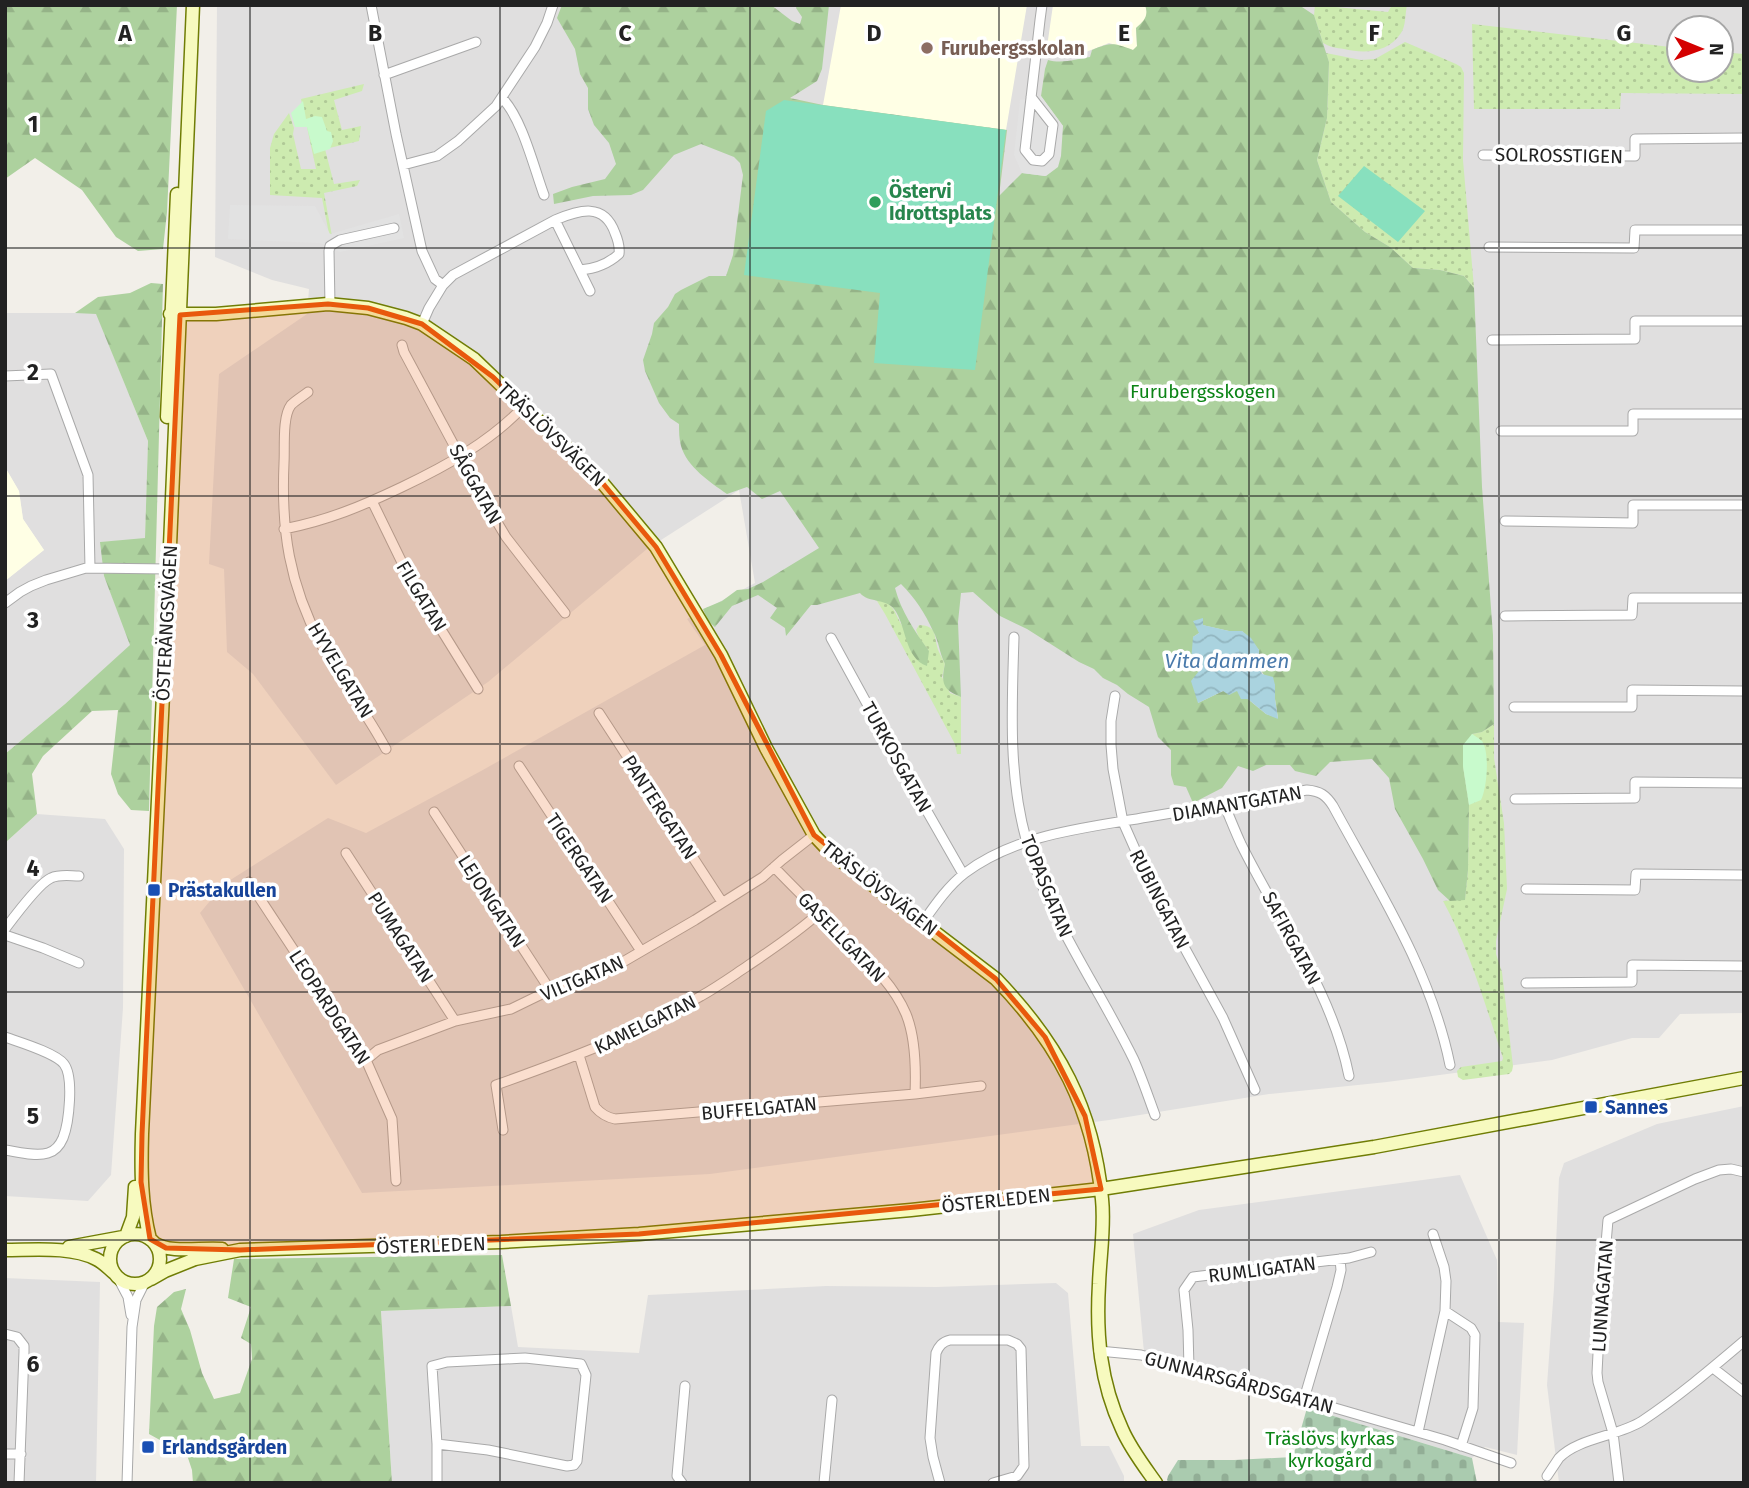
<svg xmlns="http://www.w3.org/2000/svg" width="1749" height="1488" font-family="'Fira Sans',sans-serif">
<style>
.residential{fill:#e0dfdf;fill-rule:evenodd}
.education{fill:#ffffe5}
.grass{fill:url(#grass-dots)}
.forest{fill:url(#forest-firs);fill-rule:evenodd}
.cemetery{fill:url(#cemetery-stones)}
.park{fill:#c8facc}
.pitch{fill:#88e0be}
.parking{fill:#e2e2e2}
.water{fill:url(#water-waves)}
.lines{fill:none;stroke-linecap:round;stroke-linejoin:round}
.street-casing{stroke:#a9a9a9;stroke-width:11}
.secondary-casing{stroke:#707d05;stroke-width:15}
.street{stroke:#fff;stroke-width:9}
.secondary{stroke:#f7fabf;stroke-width:12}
.marked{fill:#e8590c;fill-opacity:0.2;stroke:#e8590c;stroke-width:5;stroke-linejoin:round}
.grid{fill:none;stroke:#222;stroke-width:2;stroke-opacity:0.55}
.education-dot{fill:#8d6e63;stroke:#fff;stroke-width:2.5}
.leisure-dot{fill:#2e9e5b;stroke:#fff;stroke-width:2.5}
.transit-dot{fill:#1a4fb4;stroke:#fff;stroke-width:2.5}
.labels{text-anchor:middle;stroke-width:7;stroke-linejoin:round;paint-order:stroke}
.education-label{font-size:19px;font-weight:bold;fill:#785e54;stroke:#fff;text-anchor:start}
.street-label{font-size:19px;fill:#222;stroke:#fff}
.leisure-label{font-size:19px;font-weight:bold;fill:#27864d;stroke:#fff;text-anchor:start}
.park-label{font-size:19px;fill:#0c8416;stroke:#fff}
.transit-label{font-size:19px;font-weight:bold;fill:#164399;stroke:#fff;text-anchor:start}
.water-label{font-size:21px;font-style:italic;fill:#4a7aab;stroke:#fff}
.grid-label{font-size:23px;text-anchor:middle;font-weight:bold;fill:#222;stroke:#fff;stroke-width:7;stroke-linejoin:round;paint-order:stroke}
</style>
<defs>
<pattern id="grass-dots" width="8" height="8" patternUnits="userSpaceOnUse" patternTransform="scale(1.75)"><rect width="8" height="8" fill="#cdebb0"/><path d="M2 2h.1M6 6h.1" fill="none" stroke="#b0c997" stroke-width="1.8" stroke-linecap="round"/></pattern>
<pattern id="forest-firs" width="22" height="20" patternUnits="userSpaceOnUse" patternTransform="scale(1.75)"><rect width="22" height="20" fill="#add19e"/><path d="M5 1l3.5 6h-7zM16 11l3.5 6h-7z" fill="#95b388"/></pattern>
<pattern id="cemetery-stones" width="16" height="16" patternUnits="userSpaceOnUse" patternTransform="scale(1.75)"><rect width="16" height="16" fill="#aacbaf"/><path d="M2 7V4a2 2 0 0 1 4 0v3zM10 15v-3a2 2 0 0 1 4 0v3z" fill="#92ae96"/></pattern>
<pattern id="water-waves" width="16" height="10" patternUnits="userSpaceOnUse" patternTransform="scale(1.75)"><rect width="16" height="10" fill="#aad3df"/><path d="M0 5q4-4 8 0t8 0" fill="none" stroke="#92b5bf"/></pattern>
</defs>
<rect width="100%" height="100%" fill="#f2efe9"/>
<path class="residential" d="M217,5h1527v1008l-64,1 -21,24h-27l-80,22 -165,22 -118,12 -160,26 -399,54 -348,19 -162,-280 24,-29 104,-66 38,15 115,-62 224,-126 -18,-26 68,-36 -16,-93 -92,59 -159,133 -152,103 -83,-111 -26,-22 -3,-83 -15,-5 10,-190 88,-60 2,-25 -37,-9 -57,-23zM1679,28h42v42h-42z
M5,313h91l52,128 -3,98 -44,3 3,34 27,69 -66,59 -60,50v-173l39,-31 -21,-31 -4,-28 -14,-24z
M37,814l68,5 19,30 -1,159 -12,167 -23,26 -83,-5v-353z
M1744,1106v377h-185l-12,-98 7,-97 5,-110 5,-15 93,-39z
M1460,1175l37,85 1,62 26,1 -7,132 -32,-8 -13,11 -165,-50 -162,-45 -12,-129 66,-24z
M5,1278l95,4 -4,201h-91z
M1056,1283l12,10 13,153h28l15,30v7h-732l-11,-172 130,-5 7,41 121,6 9,-58 178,-9 110,1z"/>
<path class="education" d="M841,5h186l-21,125 -183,-25z
M1053,5h92l2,7 -1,7 -10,9 1,19 -4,3 -24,-7 -23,9 -12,3 -23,-5 -4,-3z
M5,467l14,24 4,28 21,31 -39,31z"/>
<path class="grass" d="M1315,5l73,7 4,-7h15c-2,9 -1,21 -6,28 -13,20 -37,21 -57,16 -8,-1 -14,-2 -21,-6l-9,-28z
M1472,24l207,24v22h42v-18l23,2v40l-123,-1 -1,16h-146z
M1405,42l51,22 5,3 3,6 -1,87 11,128 -10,-12 -24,-6 -27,-2 -23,-21 -25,-15 -34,-30 -14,-42 10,-42 2,-56 -3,-9 35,7 14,-1z
M364,84l-2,7 -28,9 8,30 19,-4 -2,15 -34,8 9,35 26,-4 -3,6 -33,7 8,43 -3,-2 -7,-36 -52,-3v-47l4,-14 15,-21 5,15 -1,6 8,35h15l-15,-70z
M882,599c15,10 12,14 21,28 5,9 18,17 26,24l-10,-13 -3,-8 3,-5c20,1 14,12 20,27 2,4 4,8 6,12l-3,13 8,16 11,4v57h-4l-2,-10 -70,-130 -8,-13z
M1494,724v34l10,65 3,66 -11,52v13l6,18 11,94 -1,5 -3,3 -46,6 -5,-3 -1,-6 4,-4 41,-6 1,-3c-18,-53 -33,-108 -60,-157l22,-2 3,-29 1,-65 -6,-39 9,-32 10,-2z"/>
<path class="forest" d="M5,5h172l-10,207 -4,37 -25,2 -22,-14 -34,-47 -47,-32 -30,21z
M562,5h209l21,16 8,3 2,-7 -6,-9 1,-3h32l-7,64 -5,12 -27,17 33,7 184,25 -8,66 23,-23 23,3 18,-50 -22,-30 4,-27 3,-9c14,4 29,-1 42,-3l2,-7c20,-8 21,-7 41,0l4,-4 -1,-18c8,-7 13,-12 9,-23h154l15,10 15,47 -2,56 -10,42 14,42 34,30 25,15 23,21 27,2 24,6 10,12 8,199 11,148 1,89 -12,8 -10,2 -9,32 6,39 -1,65 -3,30 -15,1 -12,-11 -15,-31 -28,-50 -6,-31 -17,-19 -42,3 -14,14 -21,-5 -5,-6h-24l-13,6 -15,-5 -16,22 -29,15 -7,-16 -12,-2 -3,-10v-25l-13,-13 -9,-30 -21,-13 -11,-9 -14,-7 -9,-9 -15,-7 -52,-33 -27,-13 -27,-24 -12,1 -3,29 3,75c-19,-7 -20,-15 -16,-33 -6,-12 -6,-23 -12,-33 -8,-18 -18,-33 -32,-47l-6,4c6,23 20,44 34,63l-2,15c-23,-8 -20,-40 -33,-57 -9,-11 -26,-6 -34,-16l-43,12h-6l-25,31 -1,-8 -15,-10 7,-10 -19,-13 -26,11 -17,21 -7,-6 -5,-12 19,-8 15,-11 11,-1 15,-7 56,-34 -39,-57 -18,8 -15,-12 -20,7c-17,-12 -40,-27 -46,-48 -2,-7 -2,-15 -2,-22l-9,-6 -11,-15 -14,-32 -2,-11 9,-26 2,-11 14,-16 7,-13 6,-4 28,-14h17l7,-21 10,-80 -3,-12 -6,-6 -33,-13 -27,11 -31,35 -12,5 -38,1 -39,8 -1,-10 19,-7 33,-8 11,-15 -7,-21 -15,-18 -6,-16v-21l-8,-14 -5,-25 -18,-31zM1203,619l-1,6 27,6h13l17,19c-1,19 1,23 16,35v14l3,19 -12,-4 -28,-23h-15l-25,12 2,-32 -7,-34 6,-4z
M151,283l12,1 -14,527 -18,-1 -13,-16 -7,-20 7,-64 -26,1 -49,45 -11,18 5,40 -32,29v-89l60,-50 65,-59 -26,-69 -4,-34 45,-4 3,-97 -52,-127 -21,-1 23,-16 32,-4z
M502,1255l9,51 -130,5 11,172h-199l-1,-13 -5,-15 -38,-21 5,-108 3,-19 17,-15 12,-3 -5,20 9,21 12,43 12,26 26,-6 12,-34 -1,-15 -10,-6 10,-31 -23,-9 6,-39z"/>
<path class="cemetery" d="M1307,1408l165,50 5,25h-308l-2,-3 1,-4 10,-16h56l59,-3z"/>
<path class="park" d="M303,101l3,18 9,-3 7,1 5,14 4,1 2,9 -3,8 -16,5 -7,-27h-12l-4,-14z
M1472,734c2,1 9,6 10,7 8,11 5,48 -1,59l-12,5 -6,-39v-21z"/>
<path class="pitch" d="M784,100l222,30 -31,240 -101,-7 6,-70 -136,-18 22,-164z
M1364,166l61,45 -27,31 -60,-46z"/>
<path class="parking" d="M1041,96l22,30 -2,30 -3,11 -12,9 -24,-3 -8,-18 6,-55z
M230,205l85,1 15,28 69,-20 5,24 -64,14 -20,-9 -92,-4z"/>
<path class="water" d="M1203,618v7l26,6h13l9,7 8,12 -1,14 4,10 11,3 2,8v14l3,20 -12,-5 -18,-15h-7l-4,-8 -8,4 -6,-4 -25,12 -7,-22 8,-10 -8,-9 2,-25 6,-4 -6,-12z"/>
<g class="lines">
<defs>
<path id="street" d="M371,5l25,129 26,117 13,28 8,6 -14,23 -7,16
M384,75l92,-33
M1031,97l22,28 -4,29 -7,7 -9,-1 -8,-10 15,-130 2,-15
M502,98c20,20 32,70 42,97
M1483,155l152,1v-17l109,-1
M403,165l34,-9 21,-15 38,-35 39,-59 12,-24 6,-18
M555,220c24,-10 49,-18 60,13 3,7 5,13 4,21 -11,10 -25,15 -39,16
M1489,247l145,1 1,-18h109
M443,285l10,-10 102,-55 35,71
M330,305l-1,-54 1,-5 10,-6 54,-12
M1492,340l143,-1v-18h109
M402,345l2,7 75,140 27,45 59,76
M5,376l46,-2 37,101 2,93
M308,392c-5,4 -12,8 -17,13 -9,12 -6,43 -7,58 -3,67 5,121 37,181 20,36 45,68 65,105
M1501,431h132v-17h111
M372,501l39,80 67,108
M1505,521l128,2v-18h111
M284,529c45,-9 78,-23 118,-42 44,-21 88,-45 122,-81
M5,603l15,-11 11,-6 15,-6 40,-12 83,1
M1505,616l127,-1 1,-17h111
M1014,637c-2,67 -6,137 12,202 22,80 72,147 108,221 8,18 14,36 21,55
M831,638l69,126 63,110
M1115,696l-4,25v24l2,24 10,53 31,70 69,126 32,72
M1514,707h118v-17l112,1
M599,713l123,189
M519,766l122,185
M1515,799l120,-1v-16l109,1
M1224,804c6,14 11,27 17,40 38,77 91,147 108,232
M434,812l116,178
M346,853l109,168
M774,867c21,22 43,43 64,65 25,25 54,49 68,82 9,22 10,56 9,80
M249,882l117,178 26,59 4,62
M1526,889l109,1 1,-16 108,1
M923,922c12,-17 25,-36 42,-49 52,-39 120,-45 183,-56 53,-9 106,-18 159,-27 13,1 19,5 26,16 45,83 98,165 117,259
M5,929c9,-12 34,-46 46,-51 9,-4 19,-2 28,-2
M5,935l38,13 36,15
M1526,983l106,-1v-17l112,1
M5,1037c14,5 51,16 59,27 10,13 5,59 -1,74 -3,7 -8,13 -15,15 -12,4 -30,-1 -43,-3
M579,1055l16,52c6,7 11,10 20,12l300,-25 66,-8
M366,1060l12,-10 77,-29 56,-12 39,-19 23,-4 43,-20 79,-46 68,-43 19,-17 32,-25
M503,1130l-7,-45c70,-25 141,-51 205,-89 16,-9 30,-19 45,-29 25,-17 51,-34 73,-54
M118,1278l10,19 3,18
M1445,1311l26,17 4,7 -2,73 -12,38
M5,1334l12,3 7,9v6l-5,131
M1099,1351l42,4 163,44 141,41 66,23
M1189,1368l-1,-38 -4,-40 9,-13 156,-19 22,-6
M1713,1368l31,24
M1304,1399l33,-112 4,-17 -1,-11
M1418,1432l27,-121 1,-30 -2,-14 -11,-33
M437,1444l51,6 79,16 7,-1 3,-4 9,-86 -5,-11 -56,-6 -78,4 -15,4 5,78v39
M5,1454h16
M1547,1476c4,-6 8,-12 12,-18 19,-20 60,-22 83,-37 36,-24 69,-52 102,-80
M127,1483l5,-156 4,-27 9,-18
M682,1483l-5,-7 8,-90
M824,1483l8,-83
M940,1483l-7,-26 -3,-19 6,-85c3,-7 6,-11 14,-13h58l9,4 4,5 3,117 -7,10 -24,7
M1619,1483l-6,-50 -15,-51 -1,-9 3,-59 8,-94 87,-41 24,-9 12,-1 13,3"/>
<path id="secondary" d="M170,314h46l112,-10 40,4 38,10 16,6 52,35 126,121 56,67 65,108 45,93 48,87 17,18 165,126c63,65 97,129 106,220 3,28 -2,56 -3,85 -3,50 1,98 23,145 8,19 22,37 34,54
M167,417l10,-223
M110 1259a25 25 0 1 1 50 0a25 25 0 1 1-50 0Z
M126,1236l7,-19 2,-30
M150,1239c-9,-35 -9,-69 -8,-105l27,-565 24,-564
M154,1243c17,11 48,4 68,6
M69,1247l54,-10
M5,1250c28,0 66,-4 91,9 7,3 12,9 18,14
M151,1279l14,-8 30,-12 45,-9 261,-8 138,-8 272,-24 190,-21 273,-42 370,-69"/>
</defs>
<use href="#street" class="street-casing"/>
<use href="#secondary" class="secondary-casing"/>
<use href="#street" class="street"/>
<use href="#secondary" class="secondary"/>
</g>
<path class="marked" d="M328,304l40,4 54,16 71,53 107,103 56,67 65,108 93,180 182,144 49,58 40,79 16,73 -462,45 -399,16 -74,-2 -16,-9 -9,-57 1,-48 38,-819z"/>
<path class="grid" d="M250,5v1478M500,5v1478M750,5v1478M999,5v1478M1249,5v1478M1499,5v1478M5,248h1739M5,496h1739M5,744h1739M5,992h1739M5,1240h1739"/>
<circle class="education-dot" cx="927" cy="48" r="7"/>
<circle class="leisure-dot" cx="875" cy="202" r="7"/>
<g class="transit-dot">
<rect x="147" y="883" width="14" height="14" rx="3.5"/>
<rect x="1584" y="1100" width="14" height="14" rx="3.5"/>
<rect x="141" y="1440" width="14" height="14" rx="3.5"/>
</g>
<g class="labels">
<g class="education-label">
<text x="941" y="55">Furubergsskolan</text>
</g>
<g class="street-label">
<text transform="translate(1559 155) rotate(1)" y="7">SOLROSSTIGEN</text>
<text transform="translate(552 434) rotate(44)" y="7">TRÄSLÖVSVÄGEN</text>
<text transform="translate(476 484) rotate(61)" y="7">SÅGGATAN</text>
<text transform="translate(422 596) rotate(59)" y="7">FILGATAN</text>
<text transform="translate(166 623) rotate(-87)" y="7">ÖSTERÄNGSVÄGEN</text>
<text transform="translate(341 670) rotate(59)" y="7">HYVELGATAN</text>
<text transform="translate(897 757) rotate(61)" y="7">TURKOSGATAN</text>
<text transform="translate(1237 803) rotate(-10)" y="7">DIAMANTGATAN</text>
<text transform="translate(660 807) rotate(57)" y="7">PANTERGATAN</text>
<text transform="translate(580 858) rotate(56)" y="7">TIGERGATAN</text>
<text transform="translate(1047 886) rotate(68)" y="7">TOPASGATAN</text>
<text transform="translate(880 888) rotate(38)" y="7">TRÄSLÖVSVÄGEN</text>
<text transform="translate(1160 899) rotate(63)" y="7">RUBINGATAN</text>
<text transform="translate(492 901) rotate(57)" y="7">LEJONGATAN</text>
<text transform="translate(401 937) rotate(57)" y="7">PUMAGATAN</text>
<text transform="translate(842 937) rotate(46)" y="7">GASELLGATAN</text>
<text transform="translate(1292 938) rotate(62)" y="7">SAFIRGATAN</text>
<text transform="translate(582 978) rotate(-23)" y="7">VILTGATAN</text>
<text transform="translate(330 1007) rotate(57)" y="7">LEOPARDGATAN</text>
<text transform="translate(645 1024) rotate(-26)" y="7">KAMELGATAN</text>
<text transform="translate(759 1108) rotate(-5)" y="7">BUFFELGATAN</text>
<text transform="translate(996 1200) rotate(-6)" y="7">ÖSTERLEDEN</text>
<text transform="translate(431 1245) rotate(-2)" y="7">ÖSTERLEDEN</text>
<text transform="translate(1262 1269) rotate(-7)" y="7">RUMLIGATAN</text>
<text transform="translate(1602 1296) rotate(-86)" y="7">LUNNAGATAN</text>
<text transform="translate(1239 1382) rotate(15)" y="7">GUNNARSGÅRDSGATAN</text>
</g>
<g class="leisure-label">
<text x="889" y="198">Östervi<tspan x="889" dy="22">Idrottsplats</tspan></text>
</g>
<g class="park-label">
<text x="1203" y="398">Furubergsskogen</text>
<text x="1330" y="1445">Träslövs kyrkas<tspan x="1330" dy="22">kyrkogård</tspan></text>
</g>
<g class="transit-label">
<text x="168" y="897">Prästakullen</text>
<text x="1605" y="1114">Sannes</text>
<text x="162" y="1454">Erlandsgården</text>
</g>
<g class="water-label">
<text x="1227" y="668">Vita dammen</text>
</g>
</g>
<g class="grid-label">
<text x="125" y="41">A</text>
<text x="375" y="41">B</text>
<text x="625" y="41">C</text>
<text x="874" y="41">D</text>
<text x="1124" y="41">E</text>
<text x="1374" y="41">F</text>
<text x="1624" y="41">G</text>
<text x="33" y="132">1</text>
<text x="33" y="380">2</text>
<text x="33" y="628">3</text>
<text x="33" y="876">4</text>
<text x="33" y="1124">5</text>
<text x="33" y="1372">6</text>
</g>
<rect width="1749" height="1488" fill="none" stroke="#222222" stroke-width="14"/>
<g transform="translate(1700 49) rotate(91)"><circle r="33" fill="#ffffff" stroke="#a7a7a7" stroke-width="2"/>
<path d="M0-5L12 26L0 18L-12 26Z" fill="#d40000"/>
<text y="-10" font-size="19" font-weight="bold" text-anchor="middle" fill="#222222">N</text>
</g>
</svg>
